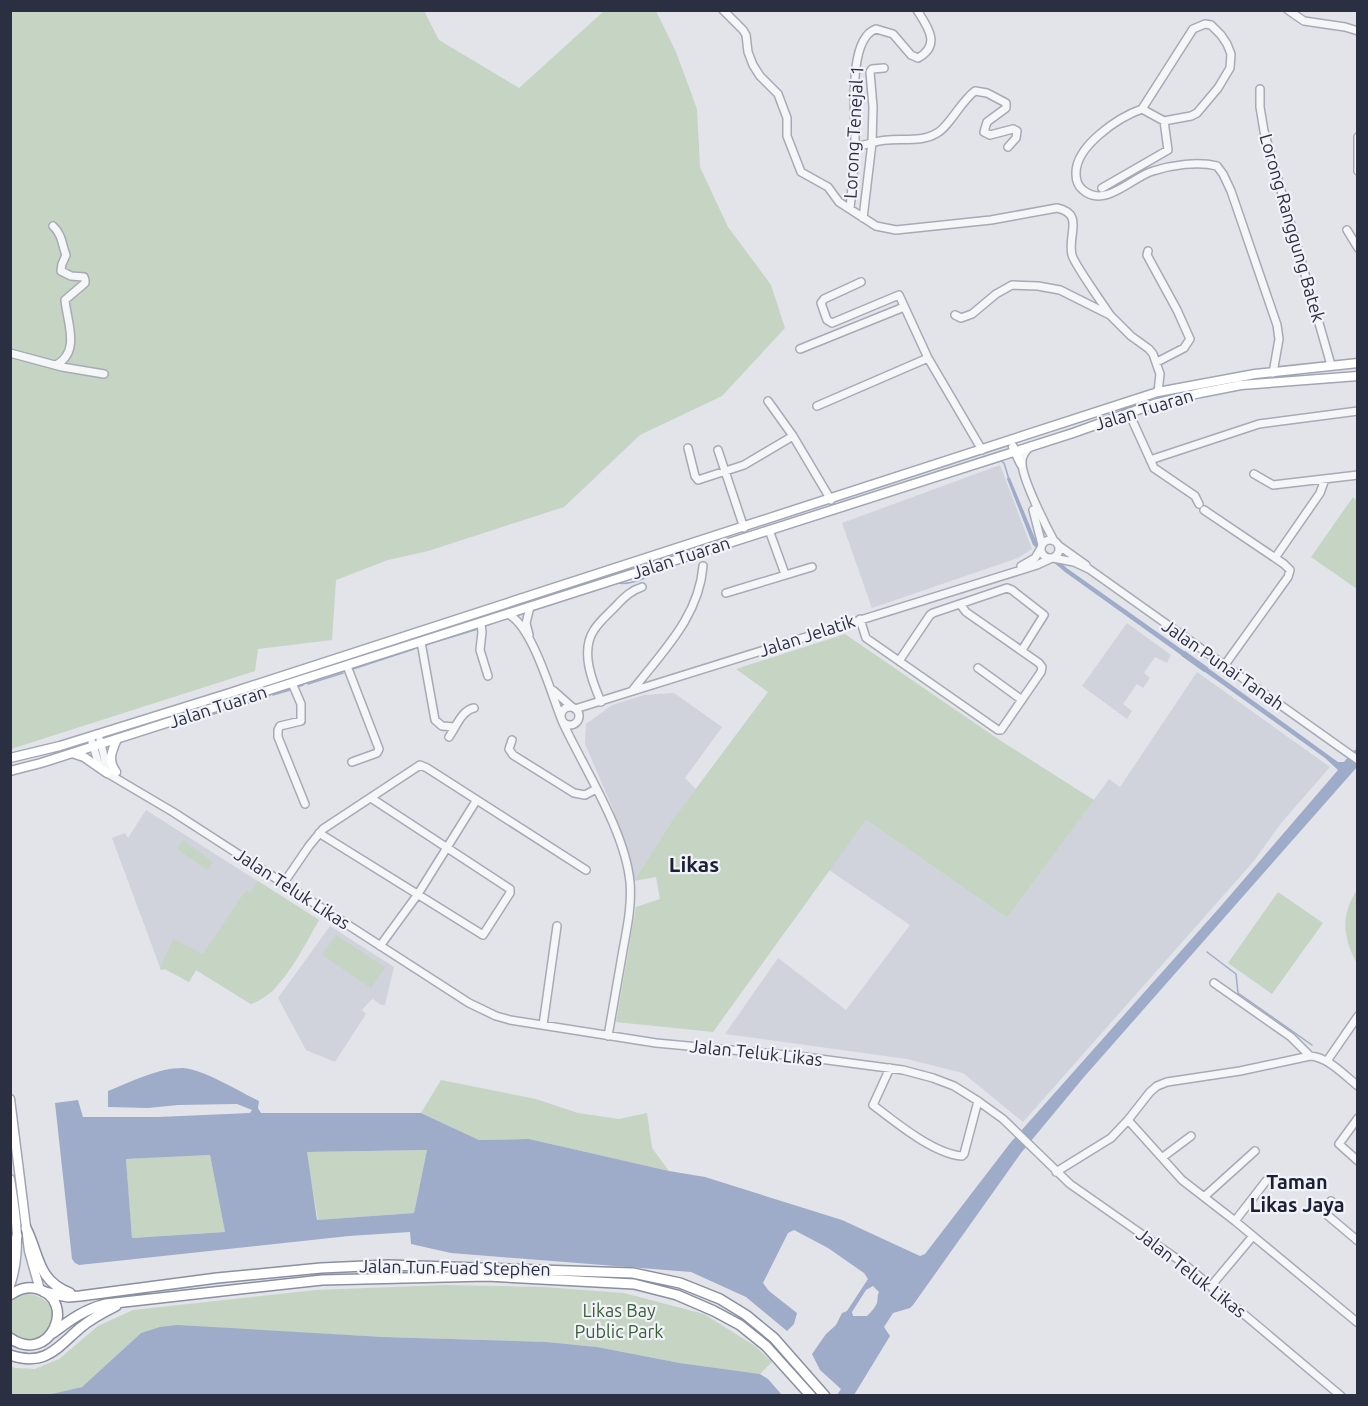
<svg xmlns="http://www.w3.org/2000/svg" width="1368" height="1406" font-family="Ubuntu,sans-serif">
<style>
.built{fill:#d0d3dc}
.green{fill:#c5d4c3}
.water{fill:#9eacc9;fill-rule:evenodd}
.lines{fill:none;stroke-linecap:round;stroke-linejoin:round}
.stream{stroke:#9eacc9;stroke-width:1.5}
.canal{stroke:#9eacc9;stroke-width:6}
.minor-casing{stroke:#a7aab4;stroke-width:10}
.major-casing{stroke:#a1a6b6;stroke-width:11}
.highway-casing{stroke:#8a8fa1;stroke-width:12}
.minor{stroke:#f5f6f8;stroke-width:7}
.major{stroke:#fff;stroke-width:8}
.highway{stroke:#fff;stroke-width:9}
.labels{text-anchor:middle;stroke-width:4.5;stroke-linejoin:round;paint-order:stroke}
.street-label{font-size:18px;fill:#2a2f42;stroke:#f2f3f8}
.park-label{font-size:18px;fill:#395e38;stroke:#f2f3f8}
.neighbourhood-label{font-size:20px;font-weight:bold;fill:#1c2033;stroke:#f2f3f8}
.quarter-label{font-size:21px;font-weight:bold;fill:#1c2033;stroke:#f2f3f8}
</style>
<rect width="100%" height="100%" fill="#e2e4ea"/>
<path class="built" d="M1000,465l32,84 -14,9 -146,50 -30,-85z
M1127,623l44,32 -4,8 -12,-6 -11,16 6,5 -7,10 -6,-4 -14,20 9,7 -5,8 -45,-33z
M1197,672l133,95 -48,55 -29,40 -230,260 -60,-49 -56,-14 -182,-25 53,-76 68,52 64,-85 -81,-55 37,-50 141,98 102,-139 11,8z
M674,693l48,34 -37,51 11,11 -25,33 -37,59 -21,-72 -28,-65 1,-20 26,-19 32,-10z
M146,810l173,110 -34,55 -12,16 -15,10 -7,3 -55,-34 -7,12 -24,-13 -4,1 -49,-132 13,-5 3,5z
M330,926l64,41 -9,38h-4l-8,-6 -3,2 -8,9 4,4 -31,48 -29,-12 -28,-52z"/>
<path class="green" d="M15,10l409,1 15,29 80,48 85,-77h52l20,41 21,57 3,58 28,60 43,58 14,43 -63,68 -82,39 -76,72 -136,44 -40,9 -52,20 -4,60 -74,9 -3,22 -244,78 -1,-734z
M1353,497l4,4v88l-46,-32z
M845,634l156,107 93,59 -87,118 -141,-98 -153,212 -97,-10 20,-115 24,-8 -4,-22 -22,4 37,-59 97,-130 -32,-23z
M183,840l30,22 -6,8 -30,-21z
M258,881l61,39c-15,26 -37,74 -68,84l-55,-34 -7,12 -24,-13 -4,1 -1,-2 13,-29 30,15 43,-64 4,3z
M1357,890v74c-14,-27 -17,-48 0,-74z
M1278,892l45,31 -51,71 -44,-31z
M336,935l49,32 -14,21 -49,-33z
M441,1080l95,19 42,14 41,6 28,-6 5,35 17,23 -140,-32 -50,1 -58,-27z
M427,1150l-13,63 -96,7 -12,-68z
M210,1155l15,77 -93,6 -6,-79z
M445,1285l98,2 81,6 80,21 51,32 17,16 -12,12 -80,-11 -83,-16 -50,-5 -164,-5 -213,-11 -29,7 -59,54 -35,8h-36l-1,-29 5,2 20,1 24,-10 39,-33 35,-16 183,-20z
M26,1294c15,0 32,12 26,29 -1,4 -5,9 -7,13l-16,6 -18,-10 -1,-29 7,-6z"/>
<path class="water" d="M1008,476l2,2 27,65 31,26 123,87 -3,4 -123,-88 -32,-27 -26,-66z
M1201,663l137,99h6l9,-11 4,-2v18l-273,310 -63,76 -108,152 -3,3 -17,5 -9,14 6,9 -36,59h-17l4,-6 -21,-19 -8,-16 14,-20 10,-9 6,-12 5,-2 21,-32 -4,-6 -36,-25 -34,-18 -6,3 -25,50 6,8 28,22 -3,11 -7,7 -41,-34 -55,-25 -240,-19 -40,-9 -1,-12 -61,4 -270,29 -4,-2 -3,-4 -17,-156 23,-3 5,17h75l92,-4 2,-3 -15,-6 -59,1 -30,3 -40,-1v-16c23,-9 49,-23 75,-23 20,1 57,24 76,33l-1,7 3,5h160l58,27 50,-1 140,32 36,6 137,43 78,36 5,-2 86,-112 210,-236 117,-136 -13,-12 -127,-91zM427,1150l-13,63 -97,7 -10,-68zM210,1155l15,77 -93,6 -6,-79zM873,1286l6,6c-2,4 -1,7 -2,11 -2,5 -7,10 -10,13h-14l-1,-4 14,-22z
M177,1325l206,12 164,5 50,5 83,16 80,11 8,5 14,16h-735l35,-8 59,-54 19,-6z"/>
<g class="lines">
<path class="stream" d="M939,480l62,-19 3,2 4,13
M542,607l75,-24c12,2 30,-4 39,-12l39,-13
M485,626l11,-4
M425,645l53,-16
M350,670l64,-21
M308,684l35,-11
M297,687l6,-2
M273,695l17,-5
M259,700l10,-3
M246,704l8,-3
M194,720l23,-7
M1207,952l29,22 2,19 74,52"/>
<path class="canal" d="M1184,654l21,15"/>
<defs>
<path id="minor" d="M723,10l20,20 3,5 2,17 5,13 7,11 18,18 9,24v18l14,36 27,15 11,15 37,24 20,4 95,-10 66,-12c28,6 10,27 15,47 2,9 31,49 38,60
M1288,10l16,11 41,6 13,4
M1205,24l6,1 10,10 6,9 4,10 -1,14 -12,20 -21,25 -6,3 -27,5 -22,-12 51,-80z
M1260,89v18l4,24 67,234
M1142,109c-23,8 -67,37 -66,65 0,6 2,12 7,16 22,19 49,-13 70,-19 19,-6 45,-10 64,-5l6,8 8,17 46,134 2,14 -6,34
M1358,137v34
M855,147l17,-4 1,-36 -3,-35 2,-3 12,-1
M1102,188l66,-38 -4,-29
M850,209c2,-21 4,-41 5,-61 1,-27 -9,-109 21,-119l17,5 18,21 7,3c24,-13 9,-32 -1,-48
M863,218l9,-75c20,-8 46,2 65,-10 12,-6 24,-32 38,-42l12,2 19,10v5l-19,14 -3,10 6,3 23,-6 4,2 -1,7 -8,9
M53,226c9,8 9,19 13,29l-4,9 -1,7 10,5 13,1 1,3v3l-20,17c2,22 16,52 -9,65
M1347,230l11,18
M1148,251l-1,4 30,55 13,29 -6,9 -27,14
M861,282l-37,17 -3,4 6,17 5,3 67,-28 29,63 54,92
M955,315l6,3 11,-4 24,-20 16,-9 26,1 22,4 50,25 21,21 18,13 4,5 7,20 -2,18
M800,349l104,-42
M10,353l52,14 42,7
M768,401l25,35 38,64
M817,406l111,-48
M1129,413l25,55 41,28 4,8
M1031,446c-5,4 -9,10 -9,16 -1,15 24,64 32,79
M688,448l7,28 3,4 46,-15 49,-29
M718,450l26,78
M1150,460l109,-36 99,-13
M1254,474l19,11 85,-10
M1033,510l9,35
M1204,510l80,54 6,6 -2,7 -64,89
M769,530l16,44
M1041 549a9 9 0 1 1 18 0a9 9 0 1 1-18 0Z
M1058,545l28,20
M1053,558l21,4 15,7 269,191
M1275,558l45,-65 5,-14
M1021,566l14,-8 6,-10
M726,593l86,-26
M508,614c25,12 44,83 55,109 22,47 62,108 67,159 2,24 -3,46 -7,68 -5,29 -10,58 -15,86
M860,619l6,19 132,92h3l40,-58 1,-5 -3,-4 -73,-51 -6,-8
M481,623l1,9 -2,18 8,26
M529,635l-3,-12 4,-16
M421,642l14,78 7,6 13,1
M899,661l31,-46 3,-2 74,-25 5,2 32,25 -22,35
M347,666l32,83 -2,4 -25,9
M978,668l44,32
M292,683l9,21v17l-21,5 -2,4v7l27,67
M554,691l18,16
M632,691c30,-39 67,-74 71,-125
M601,702c-9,-21 -21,-51 -7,-72 5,-8 12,-14 19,-21 9,-9 16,-18 29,-22
M561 716a9 9 0 1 1 18 0a9 9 0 1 1-18 0Z
M575,709l462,-144 15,-7
M449,737c7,-10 13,-27 25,-29
M100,740l5,20 8,10
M512,740l-3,9 4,6 61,38 11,2 11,-6
M92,742l6,20 9,11 66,39 296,191 27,13 14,4 146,23 141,13 106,14 30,8 21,8 24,15 25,18 67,65 113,79 158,133
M319,833l164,102 27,-42v-4l-139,-91
M283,884l26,-38 14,-17 97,-64 7,3 159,102
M380,946l38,-52 58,-93
M1214,983l77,54 19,19
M543,1025l14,-99
M1327,1061l31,-45
M890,1068l-17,37c22,17 61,49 89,51l2,-2 14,-53
M1358,1118l-19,26 19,17
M1128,1120l54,60 53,41 123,102
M1163,1157l28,-21
M1056,1172l55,-34 17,-18 22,-28 7,-6 10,-4 73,-11 70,-15c18,1 34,19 48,30
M1204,1197l51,-46
M1331,1201l-6,9 1,4 32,27
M1235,1221l31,-40
M1211,1286l42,-50"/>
<path id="major" d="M1013,447l8,17
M72,753l12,4 23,16
M10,758l50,-12 170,-53 928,-301 97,-18 103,-11
M10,771l31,-8 1032,-330 81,-29 46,-11 41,-8 117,-9
M116,772c-9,-12 -4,-21 1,-33
M10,1099l19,152 11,39
M10,1179c6,36 12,71 0,107"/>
<path id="highway" d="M26,1228c14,28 11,52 44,65
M10,1263l7,-27
M44,1292l24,5 12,-1 137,-18 104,-10 67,-3 245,8 47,10 40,16 26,16 28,23 51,58
M10,1295c9,-6 17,-9 28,-6 40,12 12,77 -28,49
M53,1333c17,-13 32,-24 53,-29l216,-24 165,-4 147,8 43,11 37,16 26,14 26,21 45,50
M10,1355c35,12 47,-7 70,-27 11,-9 24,-16 36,-22"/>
</defs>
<use href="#minor" class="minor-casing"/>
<use href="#major" class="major-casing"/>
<use href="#highway" class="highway-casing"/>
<use href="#minor" class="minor"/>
<use href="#major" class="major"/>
<use href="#highway" class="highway"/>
</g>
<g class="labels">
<g class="street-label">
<text transform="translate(854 132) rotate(-87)" y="6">Lorong Tenejal 1</text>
<text transform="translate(1292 228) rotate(74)" y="6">Lorong Ranggung Batek</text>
<text transform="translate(1144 410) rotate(-17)" y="6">Jalan Tuaran</text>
<text transform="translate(681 558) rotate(-18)" y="6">Jalan Tuaran</text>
<text transform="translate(807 636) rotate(-18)" y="6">Jalan Jelatik</text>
<text transform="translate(1223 665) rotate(35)" y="6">Jalan Punai Tanah</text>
<text transform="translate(218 707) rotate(-18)" y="6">Jalan Tuaran</text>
<text transform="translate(292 889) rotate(33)" y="6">Jalan Teluk Likas</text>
<text transform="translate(756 1053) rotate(6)" y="6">Jalan Teluk Likas</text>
<text transform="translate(455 1268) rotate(1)" y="6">Jalan Tun Fuad Stephen</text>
<text transform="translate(1191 1273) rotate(38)" y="6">Jalan Teluk Likas</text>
</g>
<g class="park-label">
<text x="619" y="1317">Likas Bay<tspan x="619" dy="21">Public Park</tspan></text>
</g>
<g class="neighbourhood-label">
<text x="1297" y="1189">Taman<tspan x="1297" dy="23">Likas Jaya</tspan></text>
</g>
<g class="quarter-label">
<text x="694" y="872">Likas</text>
</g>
</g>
<rect width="1368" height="1406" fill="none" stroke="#2a2f42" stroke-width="24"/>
</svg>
